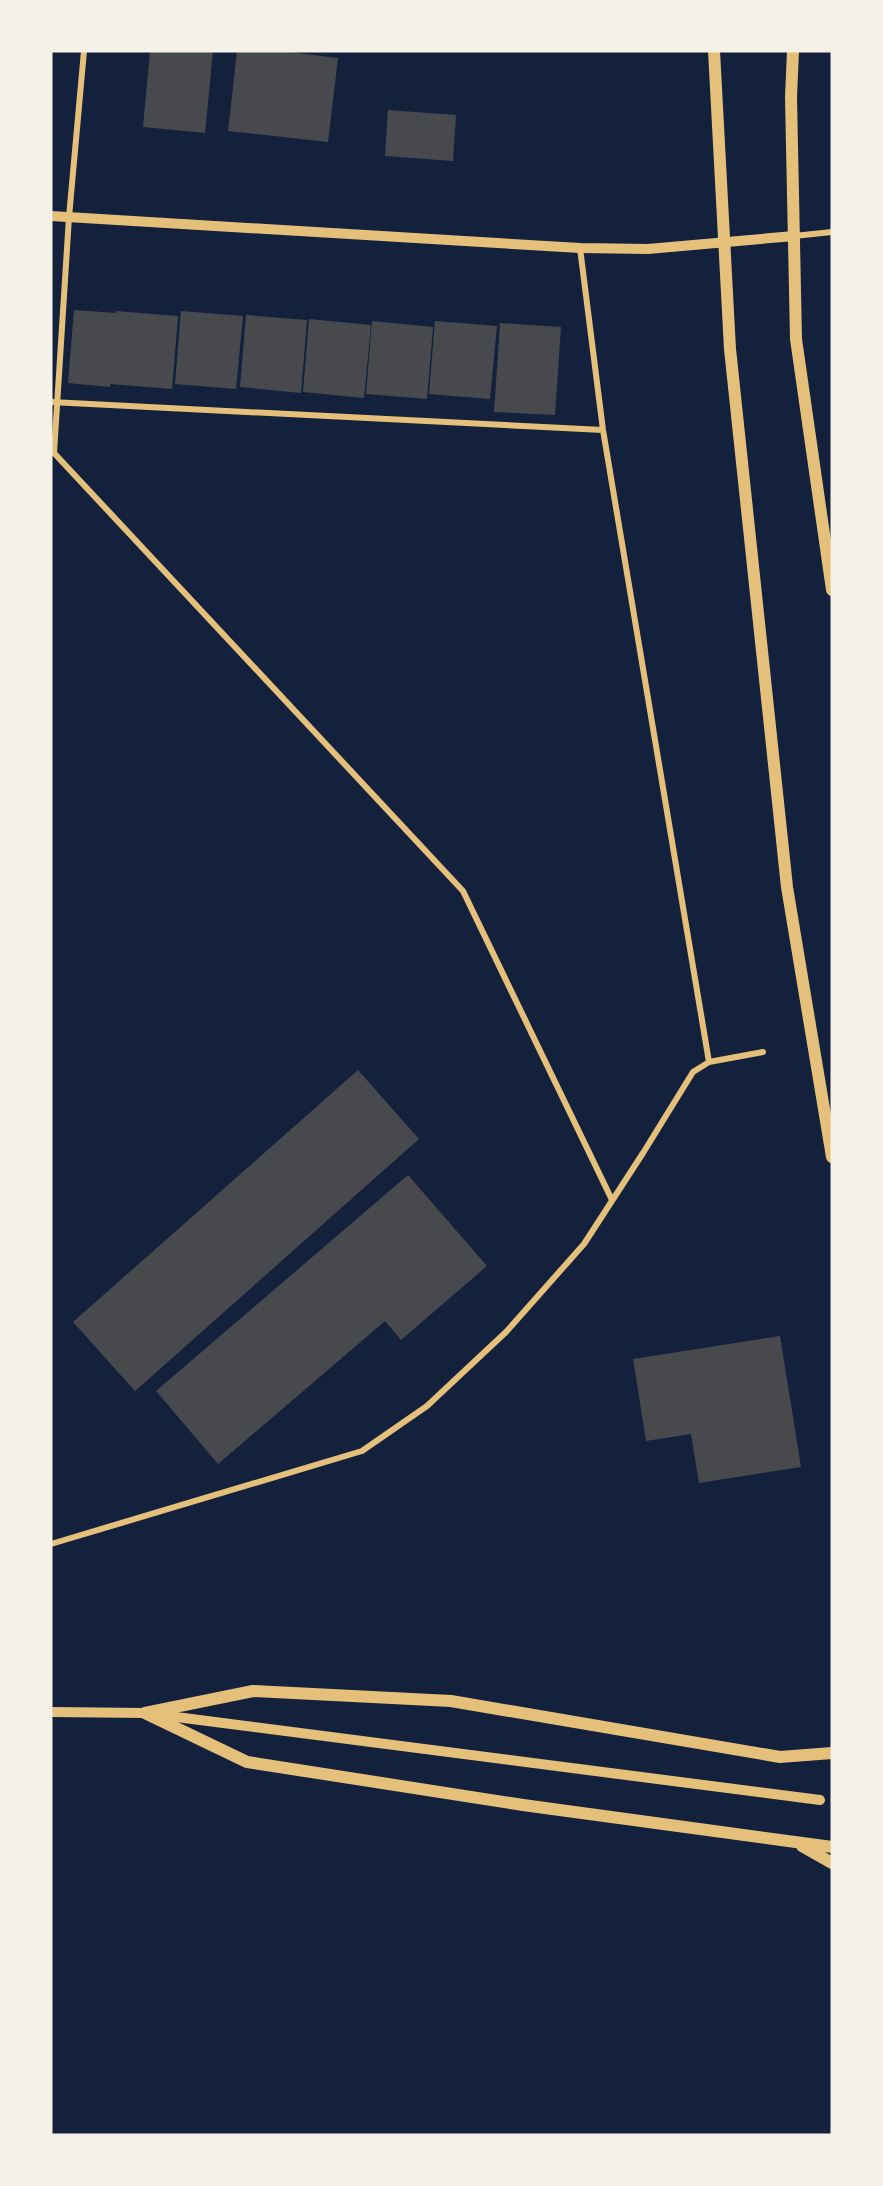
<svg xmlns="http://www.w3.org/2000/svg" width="883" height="2186" font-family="Helvetica,sans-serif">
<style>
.building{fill:#48494c}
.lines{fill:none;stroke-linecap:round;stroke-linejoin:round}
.minor{stroke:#e5c07b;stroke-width:6}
.tertiary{stroke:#e5c07b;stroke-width:10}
.secondary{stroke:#e5c07b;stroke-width:12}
</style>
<rect width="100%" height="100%" fill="#14213d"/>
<path class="building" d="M150,51h63l-8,82 -62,-6z
M237,51h44l57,7 -10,84 -100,-11z
M388,110l68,5 -3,46 -68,-5z
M74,310l42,3v-2l62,5 -6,73 -62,-5v3l-42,-4z
M181,311l62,5 -7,73 -61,-5z
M246,315l61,5 -6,73 -61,-6z
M309,319l62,6 -7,73 -61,-6z
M372,321l61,6 -6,72 -61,-5z
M435,321l62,5 -7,73 -61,-5z
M500,323l61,4 -6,88 -61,-3z
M358,1070l61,69 -284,252 -62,-69z
M408,1175l79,91 -86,74 -16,-19 -167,143 -62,-73z
M780,1336l21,131 -102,16 -8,-49 -45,7 -13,-82z"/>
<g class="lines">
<path class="minor" d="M84,51l-15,166 -15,236 409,438 149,309
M794,236l38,-4
M580,248l23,182 106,632
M51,402l552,28
M51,1544l311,-93 65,-45 79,-74 78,-88 59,-91 50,-81 16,-10 54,-10"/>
<path class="tertiary" d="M51,216l529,32 68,1 146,-13
M51,1712l94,1 675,87"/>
<path class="secondary" d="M714,51l16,298 57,538 45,270
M793,51l-2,46 5,242 36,251
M145,1713l102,49 276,43 309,42
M145,1713l108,-22 198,10 329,56 52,-4
M802,1846l30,17"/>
</g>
<rect width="883" height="2186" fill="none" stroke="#f6f1e7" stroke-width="105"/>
</svg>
